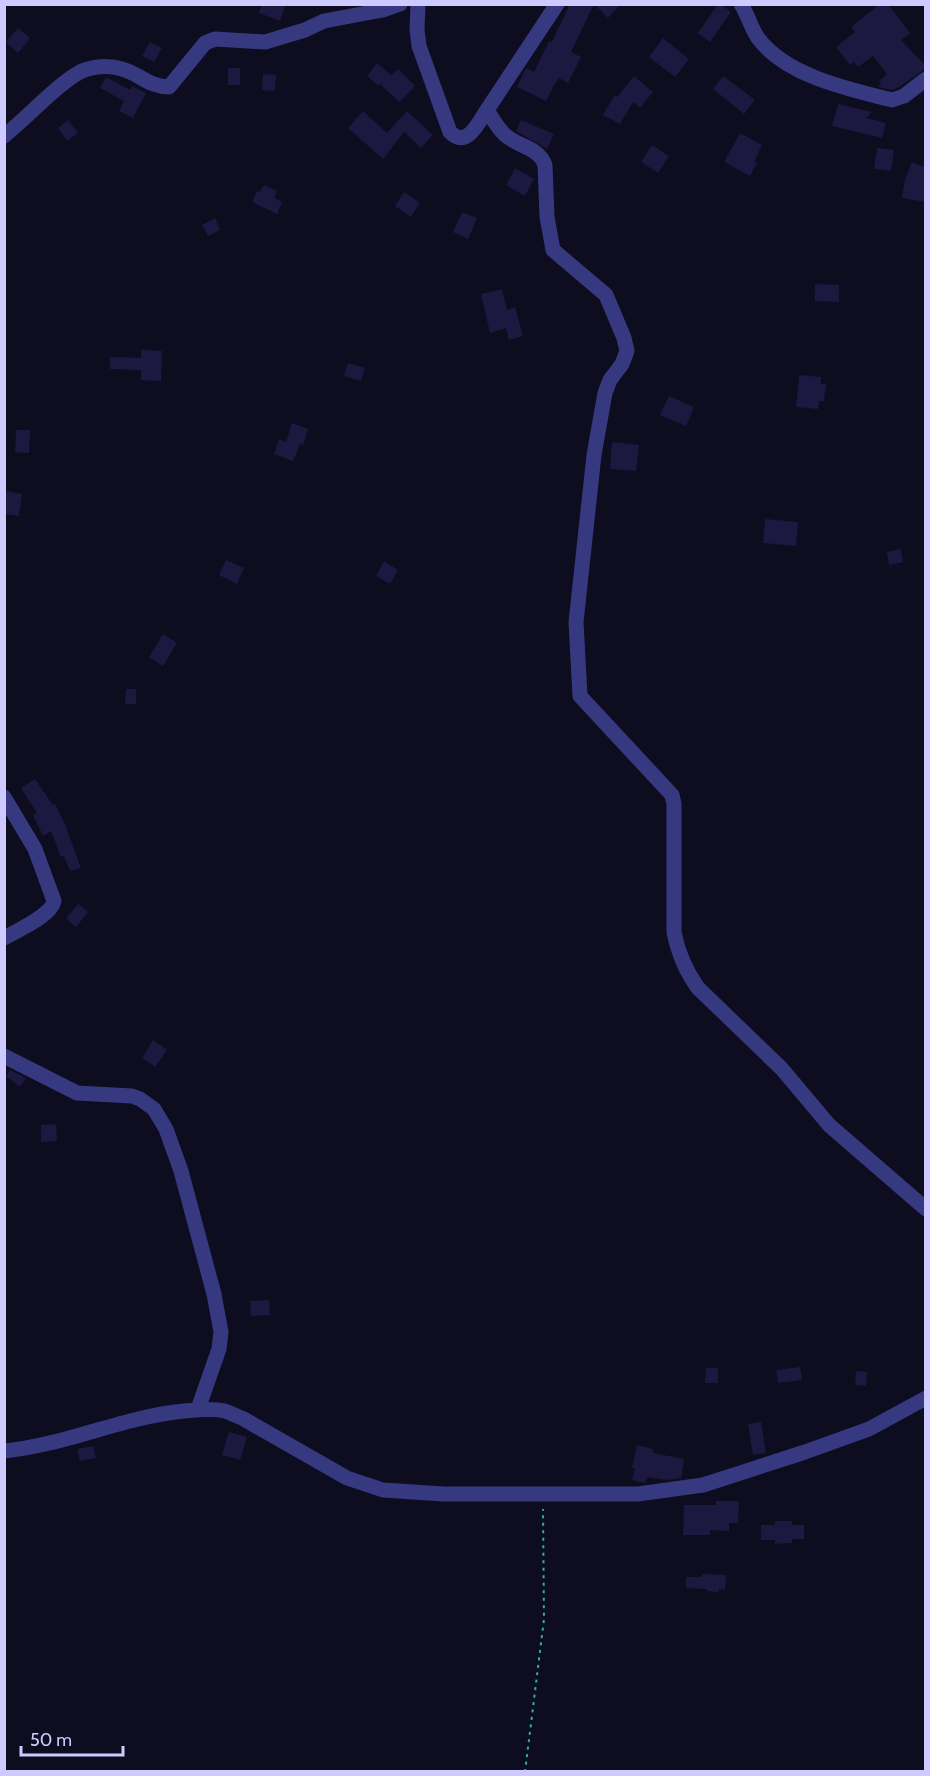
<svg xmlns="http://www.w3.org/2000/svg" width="930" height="1776" font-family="Cabin,sans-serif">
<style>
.building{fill:#1d1840}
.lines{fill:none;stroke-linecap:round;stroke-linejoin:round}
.path{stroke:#2cb29f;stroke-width:2;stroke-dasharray:3 4.5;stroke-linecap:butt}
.minor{stroke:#36397f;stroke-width:15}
</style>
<rect width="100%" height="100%" fill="#0e0c1f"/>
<path class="building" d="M262,4h24l-6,17 -21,-8z
M570,4h24l-23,48 10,5 -13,26 -9,-5 -2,4 -1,-1 -10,20 -29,-14 9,-19 8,4 15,-31 3,1z
M594,4h27l-13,14z
M718,4h3l10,8 -21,30 -12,-9z
M880,4h8l22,29 -9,7 25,26 -1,3 -26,18 -7,3 -14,-3 3,-3 -2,-3 8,-7 -14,-18 -15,11 -4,-5 -4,3 -14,-18 19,-15 -4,-5z
M18,28l12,10 -12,15 -12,-11z
M663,38l26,21 -14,18 -26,-20z
M150,42l12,6 -8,14 -12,-6z
M377,63l14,12 7,-6 17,17 -16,16 -19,-18 -1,2 -12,-10z
M228,68h12v17h-12z
M263,74l13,1 -1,16 -13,-1z
M634,76l19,16 -13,16 -7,-6 -13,22 -17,-9 11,-19 3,1z
M723,76l32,24 -11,14 -31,-25z
M106,77l24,13 2,-4 14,7 -13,25 -14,-7 5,-10 -24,-13z
M838,104l34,8 -6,6 20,5 -4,15 -50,-12z
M363,111l24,22 20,-22 26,24 -12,13 -17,-16 -21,27 -35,-31z
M68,120l10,13 -11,8 -9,-13z
M521,120l33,14 -7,15 -31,-18z
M740,133l22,12 -8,17 3,1 -7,13 -26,-14z
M652,145l17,11 -11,17 -17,-11z
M877,148l17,2 -3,21 -17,-2z
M912,162l14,6v34l-24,-4 3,-18z
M515,168l19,11 -9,17 -19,-11z
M264,185l13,6 -3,7 8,4 -5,12 -25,-12 5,-11 3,1z
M404,192l16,11 -9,14 -16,-11z
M462,212l15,6 -9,21 -15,-7z
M215,218l5,12 -12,6 -6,-11z
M815,284l24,1v17l-24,-1z
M502,289l5,21 8,-3 8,29 -14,4 -3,-12 -16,5 -9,-39z
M141,350l21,1 -1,30 -20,-1v-10l-31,-1v-12l31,1z
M348,363l17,5 -4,13 -17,-5z
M799,375l22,2v7h5l-2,17h-5l-1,8 -22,-2z
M669,396l25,11 -8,19 -26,-11z
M292,423l16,6 -5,16 -3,-1 -7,17 -19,-7 5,-15 7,3z
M16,430h14l-1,23 -14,-1z
M612,442l27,3 -3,26 -26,-2z
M6,491l16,3 -3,22 -15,-2z
M765,519l33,3 -2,24 -33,-3z
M901,549l2,13 -14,3 -2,-13z
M226,560l18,8 -7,16 -18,-9z
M384,561l14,9 -8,14 -14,-8z
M163,634l14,9 -14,23 -14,-9z
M126,689h10v15h-11z
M35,779l18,26 2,-1 10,20 16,44 -11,3 -6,-15 -3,1 -10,-26 -8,5 -10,-21 4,-2 -16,-25z
M78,904l10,8 -12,15 -10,-9z
M153,1040l14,10 -12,17 -13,-9z
M10,1070l16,8 -6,9 -14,-11z
M56,1124l1,17 -16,1v-17z
M269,1300l1,15 -19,1 -1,-15z
M800,1367l2,13 -24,3 -2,-13z
M706,1368h12v15h-13z
M856,1371l11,1 -1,14 -11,-1z
M761,1422l5,31 -13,2 -5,-31z
M229,1432l18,5 -7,23 -18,-5z
M637,1445l16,4v4l31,6 -3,19 -15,2 -19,-3 -2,6 -13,-3 3,-11 -3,-1z
M93,1446l3,12 -16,3 -3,-12z
M716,1501h23l-1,22h-9v8l-19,-1v5h-27l1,-30h32z
M775,1521h17v4h12v14h-12v4l-17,1v-4h-14v-15h14z
M702,1574l24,1 -1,15 -6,-1v3l-12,-1v-2l-21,-1v-11h16z"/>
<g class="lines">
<path class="path" d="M525,1772l19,-153 -1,-110"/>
<path class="minor" d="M418,4l-1,26 2,16 31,86c17,17 28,-9 37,-22
M557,4l-70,106c5,8 10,17 17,24 13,13 34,12 41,31l2,52 6,33 53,45 18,43 3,13 -5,13 -12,16 -5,13 -11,62 -18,167 4,74 92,99 2,9v128c4,21 11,38 24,56l84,81 47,56 97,84
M741,4c7,11 10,24 17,34 28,38 90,51 134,62l12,-4 22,-17
M4,136c24,-19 51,-50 76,-64 12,-6 29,-7 42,-3 18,5 27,18 47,18l36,-44 10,-4 50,3 40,-12 19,-9 59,-11 17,-6
M4,797l31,52 19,52c-3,15 -36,29 -50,37
M4,1056l73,37 55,3 8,3 14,10 12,20 15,42 33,123 7,38 -2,17 -21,60
M4,1451c62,-6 118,-34 180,-40 13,-1 27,-3 41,0 6,2 11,5 17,7l105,60 36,12 61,4h194l65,-9 102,-33 64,-23 57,-31"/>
</g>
<rect width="930" height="1776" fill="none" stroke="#cccaff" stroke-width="12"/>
<path d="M21 1746v9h102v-9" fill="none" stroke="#cccaff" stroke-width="3"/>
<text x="30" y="1746" font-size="18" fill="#cccaff" stroke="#0e0c1f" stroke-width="4.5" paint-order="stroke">50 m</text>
</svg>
